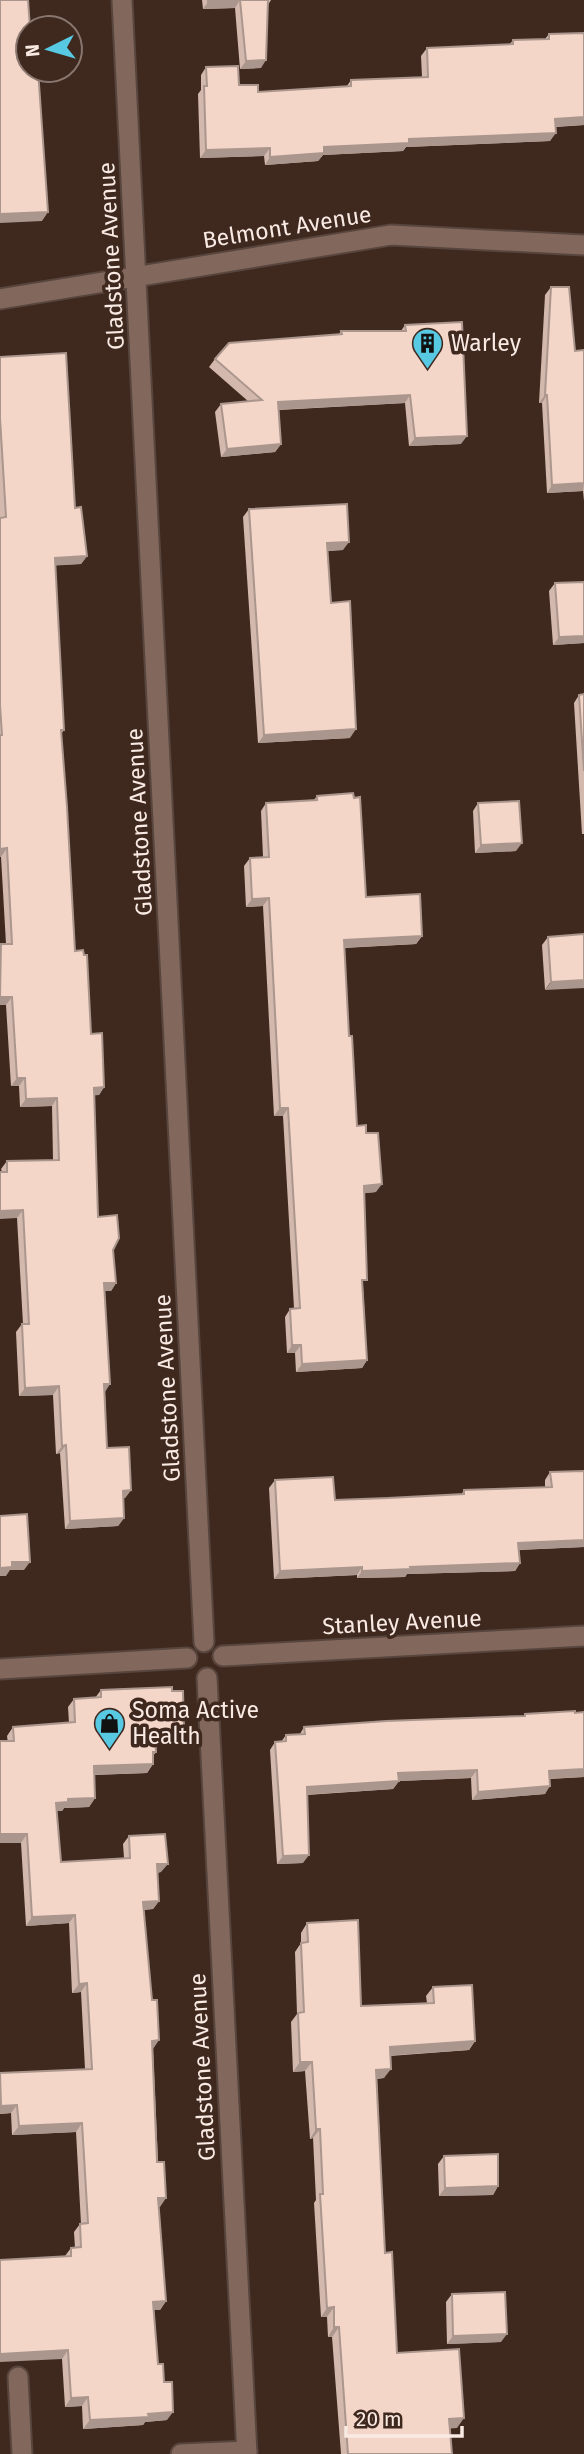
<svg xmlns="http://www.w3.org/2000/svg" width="584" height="2454" font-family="'Fira Sans',sans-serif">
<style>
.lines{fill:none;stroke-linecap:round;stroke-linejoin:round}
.service-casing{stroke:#58453d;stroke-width:23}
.minor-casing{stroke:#58453d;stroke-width:23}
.service{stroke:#82685c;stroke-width:19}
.minor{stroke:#82685c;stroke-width:19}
.wall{fill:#d2b8ad}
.shaded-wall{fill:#ab968d}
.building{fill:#f4d6c9;stroke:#ab968d;stroke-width:2}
.labels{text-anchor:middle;stroke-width:7;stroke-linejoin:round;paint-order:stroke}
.street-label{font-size:23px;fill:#f9eae4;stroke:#3f291f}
.poi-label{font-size:23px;fill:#f9eae4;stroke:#3f291f;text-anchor:start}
</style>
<rect width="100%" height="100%" fill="#3f291f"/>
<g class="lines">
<defs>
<path id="service" d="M18,2377l4,77
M181,2454l66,-3"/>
<path id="minor" d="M122,0l82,1642
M0,299l391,-64 193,10
M223,1656l361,-20
M0,1669l187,-11
M207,1678l40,776"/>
</defs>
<use href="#service" class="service-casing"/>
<use href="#minor" class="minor-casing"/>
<use href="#service" class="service"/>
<use href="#minor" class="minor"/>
</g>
<path class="wall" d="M202,0h69l-3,5 -7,63 -21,1 -5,-61 -32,1z
M584,33v92l-28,2 -6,14 -144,6 -3,4 -80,4 -5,6 -53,4 -1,-9 -64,2 -2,-64 3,-4v-15l5,-8 33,18 19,7 89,-6 4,-6 71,-3 -1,-21 6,-8 83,-4 3,-4 32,-1 4,-5z
M551,287l24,64 9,-1v151l-1,-10 -36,2 -5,-90h-3l6,-108z
M405,325l56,119 -52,2 -4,-43 -126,7 2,34 -6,8 -54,5 -6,-45 6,-8 28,-2 -40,-35 6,-8 124,-25 2,-3h60z
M0,357l75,151 12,48 -6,8 -26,1 9,165 -3,4 14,217 16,83 13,53 -5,8h-5l4,122 15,33 3,33 -5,8h-6v101l2,56 24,42 -6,8h-2l1,20 -6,8 -53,3 -5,-76 -4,1 -3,-59 -34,1 -3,-64 6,-8h1l-6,-106 -16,-49 6,-8 46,-1 -1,-54 -32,1 -1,-21h-8l-5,-81h-6v-60l6,-1 -5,-87h-1z
M249,509l94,41 -16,1 4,52 19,135 -92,5 -15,-226z
M584,582v67v-6l-31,2 -4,-54 6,-8z
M584,694v140h-2l-8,-131 5,-8z
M317,796l49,101 56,39 -6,8 -72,4 5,88 8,90 9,7 10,59 -12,1 -1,93 4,74 -5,8 -66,4 -1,-19h-8l-2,-36 5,-8 4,-1 -11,-192h-9l-11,-210 -17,1 -2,-41 6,-8 13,-1 -2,-46 5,-8 48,-3z
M478,803l38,48 -41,2 -2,-42z
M584,934l-39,56 -3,-45 6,-8z
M584,1471v76l-65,3 1,13 -5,8 -108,3 -2,3 -48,1v-3l-83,4 -5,-91 6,-8 60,20 53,-2 73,-3 3,-5 81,-3v-7l5,-8z
M101,1690l71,1 6,48 -23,1 1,12 -3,4v8l-6,9 -53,2 1,23 -6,9 -25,1 -2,3h-5l4,51 63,-4 -1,-14 6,-8 32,36 -4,1 2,28 -6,8 -9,1 9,139 7,158h-2l8,94 -6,9h-6l4,54 9,56 -22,2 -2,3 -60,4 -1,-23 -17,1 -3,-48 3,-103 6,-8h4l-1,-16 6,-8h1l-5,-92 -64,3 -1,-22 -11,1v-41l85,-4 -4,-77 -9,1 -3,-70 -43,3 -5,-83 -14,-107 6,-9 56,-4 -1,-16 6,-8 21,-1z
M584,1712v65l-34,2 -5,15 -73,6 -1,-22 -72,3 -6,8 -86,6 -4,68 -26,1 -7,-114 5,-8h6l5,-7 14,-1 4,-7 220,-11 1,-2z
M307,1923l54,83 66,-3 -1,-7 7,-9 42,54 -6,9 -79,6 -6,22 -7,1 8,174 12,100 60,75h-7l2,26h-111l-9,-117h-4l-1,-20h-6l-7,-114 2,-3 -3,-62 -3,1 -5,-68 -12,1 -2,-50 6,-8 -2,-62 6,-9v-10z
M444,2156l54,30 -5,9 -54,1 -1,-32z
M452,2294l49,48 -54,2 -1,-42z"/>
<path class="shaded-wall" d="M240,0l-5,8 -32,1 5,-7z
M266,60l-5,8 -21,1 6,-8z
M584,117v8l-35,2 6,-8z
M556,133l-6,8 -144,6 -3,4 -80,4 -5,6 -53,4 5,-8 54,-10 85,-8z
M270,148l-6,8 -64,2 6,-8z
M48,212l-6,9 -42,2v-9z
M410,395l-5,8 -132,7 5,-8z
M545,395h2l-5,8h-3z
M467,436l-6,8 -52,2 6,-8z
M281,444l-6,8 -54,5 6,-8z
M584,483l-1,8 -36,2 5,-8z
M349,542l-6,8 -22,1 6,-8z
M87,556l-6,8 -32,2 6,-8z
M584,636v7l-31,2 6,-8z
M356,729l-6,9 -92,5 6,-8z
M522,843l-6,8 -41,2 6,-8z
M7,848l-6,9h-1v-8z
M269,898l-6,8 -17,1 6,-8z
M422,936l-6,8 -78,4 6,-8z
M584,980v8l-39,2 6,-8z
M0,997h12l-6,8h-6z
M17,1078h8l-6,8h-8z
M104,1087l-5,8 -11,1 6,-8z
M57,1098l-5,8 -32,1 6,-8z
M280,1108h8l-5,8h-9z
M382,1184l-6,8 -18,2 6,-8z
M23,1210l-6,8 -17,1v-8z
M104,1283h12l-5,8h-12z
M292,1345h9l-6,8h-8z
M367,1360l-5,8 -66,4 6,-8z
M104,1384h6l-5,8z
M59,1386l-6,9 -34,1 6,-8z
M66,1445l-6,8 -4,1 6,-8z
M131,1490l-6,8 -8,1 6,-8z
M124,1518l-6,8 -53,3 5,-8z
M584,1540v7l-71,3 5,-7z
M12,1562h18l-6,8h-14l-4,6h-6v-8z
M520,1563l-5,8 -108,3 -2,3 -48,1 5,-7 48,-4z
M362,1567l-5,8 -83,4 6,-8z
M184,1730l-6,9 -29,1 6,-8z
M153,1764l-6,9 -59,2 6,-9z
M584,1769v8l-40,2 5,-8z
M477,1770l-6,8 -72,3 -6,8 -92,6 6,-8 91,-14z
M550,1786l-5,8 -73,6 6,-8z
M95,1798l-6,9 -25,1 -2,3h-12l6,-8 12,-4z
M0,1834h27l-6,9h-21z
M309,1855l-6,8 -26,1 6,-8z
M157,1864h11l-7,8 -10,1z
M159,1901l-6,8 -16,1 6,-8z
M75,1915l-6,8 -43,3 6,-9z
M87,1983l-6,9 -9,1 7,-9z
M159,2040l-6,9h-7l6,-8z
M475,2041l-6,9 -86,6 7,-9z
M300,2062h12l-7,9 -12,1z
M391,2069l-7,9 -14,1 6,-9z
M17,2105l-6,8 -11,1v-7l1,-1z
M82,2123l-6,9 -64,3 7,-9z
M316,2129h4l-7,9 -3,1z
M498,2186l-5,9 -54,1 6,-8z
M158,2198h8l-6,9h-8z
M166,2301l-6,9h-13l6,-8z
M334,2307l-7,10h-6l6,-9z
M334,2327h5l-7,10h-4z
M507,2334l-6,8 -54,2 6,-8z
M68,2350l-6,9 -62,3v-8z
M88,2397l-6,9 -17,1 6,-9z
M173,2412l-6,8 -22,2 -2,3 -60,4 7,-9z
M464,2418l-7,10 -14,1 6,-10z"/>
<path class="building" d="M0,0h28l2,28h-2v42h10l10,142 -48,2z
M208,0h60l-2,60 -20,1 -6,-61 -32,2z
M584,33v84l-29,2 1,14 -147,6v4l-85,4v6l-54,4v-9l-64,2 -2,-64h3l-1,-19 32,-1 1,19h19v7l93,-6v-6l77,-3 -1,-29 86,-4v-4l36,-1v-5z
M551,287h18l6,64 9,-1v133l-32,2 -5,-90h-2z
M462,322l5,114 -52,2 -5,-43 -132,7 3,42 -54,5 -6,-45 41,-4 -47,-41 14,-16 113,-9 -1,-3h65l-1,-6z
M66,353l9,155 6,-1 6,49 -32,2 9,172h-3l6,77 8,144 8,-1 1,5h3l4,79 11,-1 2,54 -10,1 4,129 19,-2 2,23 -6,12 3,33h-12l6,101h-6l3,64 22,-1 2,43 -8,1 1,27 -54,3 -4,-76 -4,1 -3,-60 -34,2 -3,-64h7l-6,-114 -23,1v-39h7v-11l52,-1 -2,-62 -31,1 -1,-21h-8l-5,-81h-12l1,-53h11l-5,-96 -7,1v-114h2l-2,-30v-187l6,-1 -6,-99v-61z
M347,504l2,38 -22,1 4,60 19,-2 6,128 -92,6 -15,-226z
M584,582v54l-25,1 -4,-54z
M584,694v77l-5,-76z
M353,793l1,5 6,-1 6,100 54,-3 2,42 -78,4 5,96h3l5,90 9,-1v8h12l4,51 -18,2 3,94h-5l5,80 -65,4 -1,-19h-9l-2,-36 10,-1 -12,-200h-8l-11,-210 -17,1 -2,-41 19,-1 -3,-54 51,-3v-4z
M519,801l3,42 -41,2 -3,-42z
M584,934v46l-33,2 -3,-45z
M584,1471v69l-66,3 2,20 -110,4 1,2 -49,2v-4l-82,4 -5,-91 58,-3 2,23 53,-2 76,-4v-4l88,-3 -2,-15z
M27,1514l3,48h-18v5l-12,1v-52z
M172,1687v4h11l1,39 -29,2 1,20h-3v12l-59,2 1,32 -27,1v3l-12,1 5,59 69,-4 -1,-22 36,-2 3,30h-11l2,37 -16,1 9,98h5l2,40 -7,1 5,121h7l2,36h-8l8,103 -13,1 5,62h5l1,18h8l1,30 -25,2 1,3 -59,3 -2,-23 -17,1 -3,-48 -68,4v-94l71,-4v-8l10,-1 -1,-23 8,-1 -6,-100 -63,3 -2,-21 -16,1 -1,-33 92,-4 -5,-86 -8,1 -4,-69 -43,2 -5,-83h-27v-93h14l-1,-14 62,-5 -1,-23 27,-2v-7z
M575,1711v2l9,-1v57l-35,2 1,15 -72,6 -1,-22 -79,3 1,8 -92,6 2,68 -26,1 -8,-114 11,-1v-6l19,-1 -1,-7 82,-6 139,-5v-2z
M358,1920l3,86 73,-3 -1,-16 39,-2 3,56 -85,6 1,22 -15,1 9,183 7,-1 5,101 62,-4 5,69 -15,1 3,35h-104l-9,-127h-5v-20l-7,1 -7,-114h3l-3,-65h-4l-4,-67h-12l-2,-49 6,-1 -3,-69 7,-1 -1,-19z
M498,2154v32l-53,2 -1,-32z
M505,2292l2,42 -54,2 -1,-42z"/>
<defs>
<symbol id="building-pin" viewBox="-11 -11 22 30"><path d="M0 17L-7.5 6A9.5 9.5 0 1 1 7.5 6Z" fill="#57c9e2" stroke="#3f291f"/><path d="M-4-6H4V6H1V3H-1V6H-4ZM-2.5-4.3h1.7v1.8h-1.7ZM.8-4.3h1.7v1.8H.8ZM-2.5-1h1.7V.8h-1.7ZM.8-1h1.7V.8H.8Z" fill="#111"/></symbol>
<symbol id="shop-pin" viewBox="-11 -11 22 30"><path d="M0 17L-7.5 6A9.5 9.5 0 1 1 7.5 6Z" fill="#57c9e2" stroke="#3f291f"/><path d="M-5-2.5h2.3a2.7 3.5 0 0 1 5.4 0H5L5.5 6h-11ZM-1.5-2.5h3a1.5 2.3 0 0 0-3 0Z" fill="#111"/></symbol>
</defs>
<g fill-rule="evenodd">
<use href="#building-pin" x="410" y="326" width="35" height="47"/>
<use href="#shop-pin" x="92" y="1706" width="35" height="47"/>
</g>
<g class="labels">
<g class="street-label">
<text transform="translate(287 227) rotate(-9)" y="8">Belmont Avenue</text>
<text transform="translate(111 256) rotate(-93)" y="8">Gladstone Avenue</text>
<text transform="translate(139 822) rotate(-93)" y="8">Gladstone Avenue</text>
<text transform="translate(167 1388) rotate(-93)" y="8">Gladstone Avenue</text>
<text transform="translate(402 1622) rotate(-3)" y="8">Stanley Avenue</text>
<text transform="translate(202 2067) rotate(-93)" y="8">Gladstone Avenue</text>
</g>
<g class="poi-label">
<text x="451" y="351">Warley</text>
<text x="132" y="1718">Soma Active<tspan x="132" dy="26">Health</tspan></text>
</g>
</g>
<g transform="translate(49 49) rotate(265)"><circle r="33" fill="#3f291f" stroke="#89766e" stroke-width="2"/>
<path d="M0-5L12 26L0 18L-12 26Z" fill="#57c9e2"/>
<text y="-10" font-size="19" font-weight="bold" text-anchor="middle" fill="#f9eae4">N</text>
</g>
<path d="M346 2426v10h116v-10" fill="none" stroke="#f9eae4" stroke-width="3.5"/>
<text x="356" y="2426" font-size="21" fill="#f9eae4" stroke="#3f291f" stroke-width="5" paint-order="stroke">20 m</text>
</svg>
